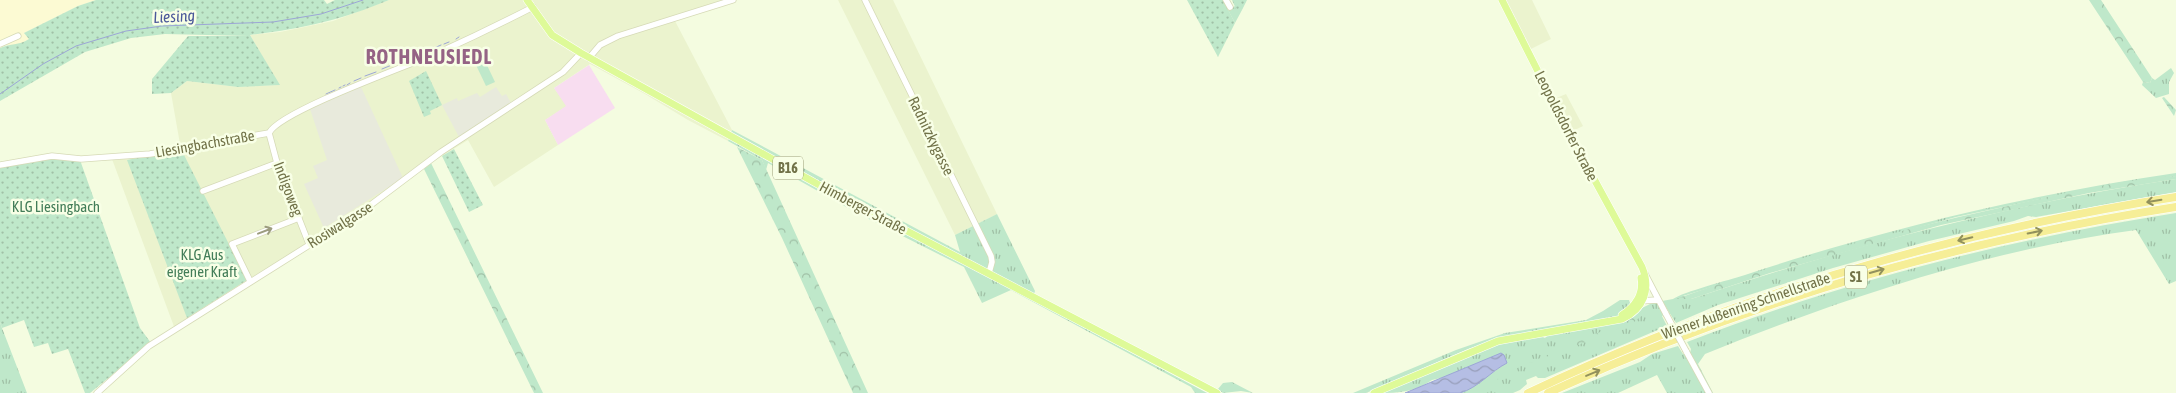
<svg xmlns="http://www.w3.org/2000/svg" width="2176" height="393" font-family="'Asap Condensed',sans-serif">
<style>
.residential{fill:#ebf3ce}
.commercial{fill:#fcfad3}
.industrial{fill:#e8eadc}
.education{fill:#f8ddf0}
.grass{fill:url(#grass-tufts)}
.forest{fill:url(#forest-crowns)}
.park{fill:url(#park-dots)}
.pitch{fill:#bfe8ca}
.water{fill:url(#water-waves);stroke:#9ca6d6}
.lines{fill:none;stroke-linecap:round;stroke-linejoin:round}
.stream{stroke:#9ca6d6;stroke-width:1}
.minor-casing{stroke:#d6dab7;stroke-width:7}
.major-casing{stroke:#fff;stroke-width:8}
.highway-casing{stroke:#fff;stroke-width:9}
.minor{stroke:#fff;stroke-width:5.5}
.major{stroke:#defa98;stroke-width:7}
.highway{stroke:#f6ee97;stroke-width:8}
.minor-bridge-casing{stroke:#d6dab7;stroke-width:7;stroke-linecap:butt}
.minor-bridge{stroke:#fff;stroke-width:5.5}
.oneway{stroke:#92915c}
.oneway2{stroke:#9c9c7f}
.labels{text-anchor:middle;stroke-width:5;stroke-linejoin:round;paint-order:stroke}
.shield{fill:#f8ffe6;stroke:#9a9c77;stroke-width:1}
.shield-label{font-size:14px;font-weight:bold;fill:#717248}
.street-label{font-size:15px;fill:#717248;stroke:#f8ffe6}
.park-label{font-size:15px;fill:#427d58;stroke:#f8ffe6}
.water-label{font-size:16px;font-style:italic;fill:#4b589a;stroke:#f8ffe6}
.district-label{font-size:20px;font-weight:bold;letter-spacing:1px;fill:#956385;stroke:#f8ffe6}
</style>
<defs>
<pattern id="grass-tufts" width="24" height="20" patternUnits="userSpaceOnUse" patternTransform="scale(1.25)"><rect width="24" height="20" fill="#bfe8ca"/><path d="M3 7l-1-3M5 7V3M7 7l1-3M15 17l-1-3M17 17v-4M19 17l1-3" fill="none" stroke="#a0c0a6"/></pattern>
<pattern id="forest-crowns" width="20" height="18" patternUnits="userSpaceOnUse" patternTransform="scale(1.25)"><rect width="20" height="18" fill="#bfe8ca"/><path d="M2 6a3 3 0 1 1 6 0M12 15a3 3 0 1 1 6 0" fill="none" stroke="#a0c0a6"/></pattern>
<pattern id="park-dots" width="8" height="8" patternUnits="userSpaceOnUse" patternTransform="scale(1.25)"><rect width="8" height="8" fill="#bfe8ca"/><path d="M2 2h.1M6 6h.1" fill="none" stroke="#a0c0a6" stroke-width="1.8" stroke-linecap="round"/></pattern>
<pattern id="water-waves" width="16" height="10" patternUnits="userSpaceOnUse" patternTransform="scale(1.25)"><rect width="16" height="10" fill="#b5bee4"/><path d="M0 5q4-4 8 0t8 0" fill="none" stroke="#989fbb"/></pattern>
</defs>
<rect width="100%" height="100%" fill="#f4fce0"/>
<path class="residential" d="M389,0h334l3,5 -51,16 57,109 -4,11 -40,-21 -43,-26 -55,-30 -36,24 13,18 -22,14 13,25 -64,42 -26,-47 -37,23 -62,48 -193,121 -64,-173 68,-15 -9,-51 16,-12 51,6 41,-2 -29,-50 30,-3 53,-11z
M838,0h55l104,214 -42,21z
M1504,0h28l19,39 -22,11z
M1566,94l17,32 -12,6 -17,-33z"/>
<path class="commercial" d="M0,0h96l-18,6 -54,27 5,6 -10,6h-13l-6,3z"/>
<path class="industrial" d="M361,87l42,91 -79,50 -20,-44 14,-6 -5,-12 14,-6 -17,-51z
M496,87l6,9 4,-2 5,9 -52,34 -17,-32 15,-7 1,3 19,-8 3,4z"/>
<path class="education" d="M589,65l26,43 -57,37 -13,-25 21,-14 -12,-18z"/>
<path class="grass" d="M1235,6l7,4 -7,13 -7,-13z
M2171,68l3,5 -5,9v12l-13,4 -14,-13 1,-3 7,1 2,-5 3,2z
M732,130l228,122 -5,-17 42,-21 38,77 -3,9 175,93h-12l-4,-6 -180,-97 -29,13 -18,-36 -109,-55 -87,-49 -2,7 -4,-10 -34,-19z
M2176,173v3l-93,14 -127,27 -177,49 -96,30 8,3c159,-53 319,-95 485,-120v13l-140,25 -8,-1 -14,5 -85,20 -96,27 -115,37 -42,18 -14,-22 11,-2c10,-7 56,-19 72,-24 138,-46 287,-81 431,-102z
M2176,213v68l-7,3 -33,-54c-149,20 -292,68 -431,124l-7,10 15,29h-2l-21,-40 1,-4 -4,-7c158,-61 322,-103 489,-129z
M1620,300h9l2,6 -15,11 -15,4 -97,16 -36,12 -102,44h-13l103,-43 49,-17 81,-13 17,-9z
M1654,302h3l7,13 -2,1 5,10 -122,52h-7l-2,-2 -10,4 1,4 -7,6 -7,3h-53l18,-10 28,-20 -74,17c-17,12 -33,13 -53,13l119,-49 42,-8 5,2 4,-4 59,-9z
M0,322l2,6 25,65h-27z
M1678,346l5,8h2l21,39h-39l-10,-18 -39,18h-56l78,-31 12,-8z
M1232,382l21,11 -12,-2 -18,2 -5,-4 5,-6z"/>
<path class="forest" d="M2089,0h12l51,78 -2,5 -7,-1z
M2164,97l12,13 -2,6 -12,-18z
M737,147l25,13 106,233h-15l-71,-155z
M431,163l112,230h-9l-110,-224z
M2176,176v3l-87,14 -148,32 -171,48 -79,26h-15c106,-38 222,-69 332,-93 53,-12 114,-27 168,-30z
M1646,312l-12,10 -100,41c-16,-1 -17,8 -28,14 -6,3 -12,6 -18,9l30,-22 18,-4z"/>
<path class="park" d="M96,0h228l3,4 8,-4h54c-48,20 -87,29 -139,35l30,50 -42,2 -51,-6 -16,12 -19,1v-15l36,-43h61l-84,-2 -34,4 -46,14 -85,49v-53c11,-5 18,-2 29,-9l-5,-6 54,-27z
M1187,0h36l12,23 -17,34z
M1232,0h15l-5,10 -6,-1z
M426,71l16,34 -12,6 1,3 -7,3 -15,-36z
M181,149l66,131 -60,38 -60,-158z
M454,149l29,56 -14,7 -27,-56z
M48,159l32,1 60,168 11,15 -61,50h-5l-17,-44 -16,5 -4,-11 -14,4 -10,-27 -22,8 -2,-6v-155z"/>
<path class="pitch" d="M485,61l10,21 -9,4 -10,-21z"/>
<path class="water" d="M1501,353l3,2 3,8c-16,8 -29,25 -47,30 -12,0 -42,0 -55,0z"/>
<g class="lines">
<path class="stream" d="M456,39l3,-2
M444,44l5,-2
M427,51l14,-6
M422,53l3,-1
M418,55l1,-1
M382,69l22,-9
M365,76l11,-4
M354,81l7,-3
M347,85l3,-2
M343,86l2,-1
M339,88l2,-1
M0,94l43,-30 33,-18 50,-15 36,-5 111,-4 48,-8 42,-14
M326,94l9,-4"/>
<defs>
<path id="minor" d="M865,0l126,256 1,6 -3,11
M1226,0l4,7
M0,44l18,-8
M589,58l11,-13 18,-9 115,-36
M269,133l8,30 32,81
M0,165l52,-9 29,3 69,-5 119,-21c11,-22 141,-68 171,-81 31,-14 62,-29 93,-45
M203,191l74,-28
M1645,274l21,40
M250,281l-18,-37 67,-26
M1638,301l20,-1
M1686,351l23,42
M97,393l52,-47 211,-133 81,-61 122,-80 18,-19"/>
<path id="major" d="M527,0l25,35 29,18 240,133 396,207
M1622,315c13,-8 22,-21 19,-37
M1374,393l124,-52 124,-22c22,-10 29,-30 20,-52l-73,-134 -67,-133"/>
<path id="highway" d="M1528,393c205,-97 424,-161 648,-196
M1548,393c200,-92 411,-152 628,-186"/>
</defs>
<use href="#minor" class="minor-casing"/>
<use href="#major" class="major-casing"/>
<use href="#highway" class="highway-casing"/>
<use href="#minor" class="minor"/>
<use href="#major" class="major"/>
<use href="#highway" class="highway"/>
<defs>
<path id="minor-bridge" d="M1666,314l20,37"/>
</defs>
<use href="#minor-bridge" class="minor-bridge-casing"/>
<use href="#minor-bridge" class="minor-bridge"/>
</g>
<defs><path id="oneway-shaft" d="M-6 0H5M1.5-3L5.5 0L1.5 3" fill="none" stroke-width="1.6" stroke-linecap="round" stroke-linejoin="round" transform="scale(1.25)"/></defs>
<g class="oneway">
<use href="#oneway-shaft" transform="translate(2154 201) rotate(171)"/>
<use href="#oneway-shaft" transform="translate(2035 232) rotate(-12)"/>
<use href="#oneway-shaft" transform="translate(1965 239) rotate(167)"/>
<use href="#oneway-shaft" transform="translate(1877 271) rotate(-16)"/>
<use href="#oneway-shaft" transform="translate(1593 373) rotate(-23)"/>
</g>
<use class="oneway2" href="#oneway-shaft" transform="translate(265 231) rotate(-21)"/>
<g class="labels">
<g class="shield">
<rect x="773" y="156.5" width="30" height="23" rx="4"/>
<rect x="1845" y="265.5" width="22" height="23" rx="4"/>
</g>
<g class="shield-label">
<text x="788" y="173">B16</text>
<text x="1856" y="282">S1</text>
</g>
<g class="street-label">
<text transform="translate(1566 126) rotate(63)" y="5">Leopoldsdorfer Straße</text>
<text transform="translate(931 136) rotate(64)" y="5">Radnitzkygasse</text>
<text transform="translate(205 144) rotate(-10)" y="5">Liesingbachstraße</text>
<text transform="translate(288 189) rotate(69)" y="5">Indigoweg</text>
<text transform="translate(863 208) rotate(28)" y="5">Himberger Straße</text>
<text transform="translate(340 225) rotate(-32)" y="5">Rosiwalgasse</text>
<text transform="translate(1746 306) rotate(-19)" y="5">Wiener Außenring Schnellstraße</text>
</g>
<g class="park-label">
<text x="56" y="212">KLG Liesingbach</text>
<text x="202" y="260">KLG Aus<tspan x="202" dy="17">eigener Kraft</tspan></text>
</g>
<g class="water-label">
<text transform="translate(174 16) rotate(-3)" y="6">Liesing</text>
</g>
<g class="district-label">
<text x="429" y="64">ROTHNEUSIEDL</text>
</g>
</g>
</svg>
